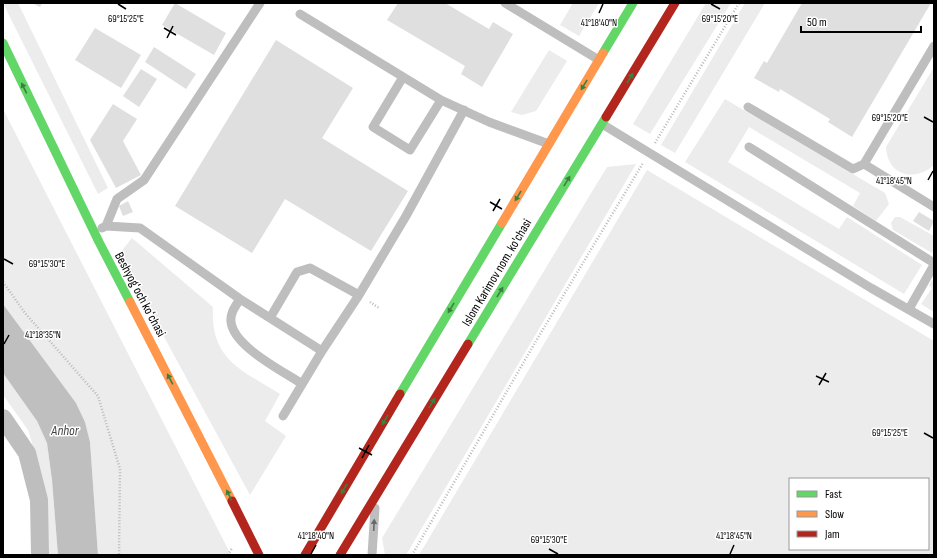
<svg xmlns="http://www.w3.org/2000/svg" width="937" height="558" font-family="'Sofia Sans Condensed',sans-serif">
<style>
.green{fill:#ececec;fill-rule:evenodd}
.water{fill:#bfbfbf}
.building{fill:#dfdfdf}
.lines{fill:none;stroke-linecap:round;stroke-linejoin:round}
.path{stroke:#b9b9b9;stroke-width:2.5;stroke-dasharray:1 2;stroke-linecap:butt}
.lane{stroke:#bebebe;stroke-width:9}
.street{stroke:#bebebe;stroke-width:18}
.fast{stroke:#63d668;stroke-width:9}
.slow{stroke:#ff974d;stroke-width:9}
.jam{stroke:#b3261e;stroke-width:9}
.oneway{fill:#3b803e}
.oneway2{fill:#686868}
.ticks{fill:none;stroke:#000;stroke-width:1.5}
.labels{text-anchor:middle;stroke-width:3;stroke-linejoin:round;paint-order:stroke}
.street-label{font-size:13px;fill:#000;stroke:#fff}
.water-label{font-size:14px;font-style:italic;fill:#444;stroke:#fff}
.ticks-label{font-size:10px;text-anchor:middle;fill:#000;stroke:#fff;stroke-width:3;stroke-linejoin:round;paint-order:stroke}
</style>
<rect width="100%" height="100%" fill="#fff"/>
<path class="green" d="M3,3h15l90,185 -10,6z
M573,3h26l-20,33 -19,-11z
M706,3h25l-81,131 -17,-10z
M745,3h20l-90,150 -14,-8z
M549,50l18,11 -31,50 -14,4 -11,-3z
M934,67v98c-20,18 -47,10 -48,-18z
M725,99l160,94 4,11 -13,17 -23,-15 7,-13 -111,-66 -21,35 111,67 8,-12 75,48 -18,29 -219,-132z
M3,109l228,446h-133l-8,-113 -5,-20 -9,-19 -73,-99z
M636,164l-230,391h-21l-3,-17 225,-371z
M647,170l287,171v214h-515zM790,479h138v70h-138z
M895,217h5l34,19v13l-2,4 -39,-23 -2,-7z
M132,238l81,69c-3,53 29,63 67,87l-15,27 21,15 -36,59 -131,-241z
M932,280l2,2v30l-13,-8 11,-16 -3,-3z
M3,373l34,48 10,22 5,37 6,75h-10l-5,-76 -15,-49 -25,-35z"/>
<path class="water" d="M3,304l73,99 9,19 5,20 8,113h-40l-6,-75 -5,-37 -10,-22 -34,-48z"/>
<path class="building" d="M32,3h10l-2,4z
M175,3l51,30 -12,22 -52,-30z
M398,3h47l44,26 4,-7 20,12 -31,53 -21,-13 4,-8 -78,-46z
M802,3h129l-79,134 -24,-15 2,-3 -50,-30 -1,3 -25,-14 10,-17 3,2z
M95,28l46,27 -20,33 -46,-28z
M276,40l77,48 -31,50 86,53 -37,60 -86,-52 -33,54 -77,-47z
M154,47l42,27 -10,15 -41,-27z
M141,69l16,10 -18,28 -16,-11z
M113,104l24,15 -14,22 18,34 -25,13 -26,-48z
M128,201l5,11 -10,4 -4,-10z
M919,212l15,9 -5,10 -16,-10z"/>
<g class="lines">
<path class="path" d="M655,143l84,-140
M3,282l22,31 73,83 22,73 -1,86
M370,302l9,6
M228,555l4,-7
M412,555l124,-214 107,-178"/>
<path class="lane" d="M505,3l94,57
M300,14l141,86 48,22 60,22
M403,77l-30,50 37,23 31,-50
M748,107l105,62 11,-5 70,43
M602,124l269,164 63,36
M749,147l185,116
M864,164l70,-118
M106,226l34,2 100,71 82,52 -39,65
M102,228l4,-2 11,-27 27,-19 116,-177
M240,299c-5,8 -10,14 -9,23 3,25 52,49 71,62
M909,309l25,-44
M270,318l27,-46 13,-4 49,27 47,-79 58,-106
M322,351l37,-56
M372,555l3,-47"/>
<path class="street" d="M3,418l24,35 12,47 1,55"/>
<path class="fast" d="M3,43l96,199 31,60
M603,53l30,-50
M468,344l138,-227
M400,394l102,-171"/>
<path class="slow" d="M502,223l101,-170
M130,302l102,199"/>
<path class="jam" d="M606,117l69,-114
M232,501l27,54
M305,555l95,-161
M340,555l128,-211"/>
</g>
<defs><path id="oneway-solid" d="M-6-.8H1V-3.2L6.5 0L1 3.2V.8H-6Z"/></defs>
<g class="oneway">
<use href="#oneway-solid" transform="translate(630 78) rotate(-59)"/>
<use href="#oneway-solid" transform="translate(584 85) rotate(121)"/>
<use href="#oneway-solid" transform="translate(24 88) rotate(-116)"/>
<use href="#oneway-solid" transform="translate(567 181) rotate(-59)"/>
<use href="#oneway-solid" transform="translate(518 196) rotate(121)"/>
<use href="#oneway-solid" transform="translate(500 292) rotate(-59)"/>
<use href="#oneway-solid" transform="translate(451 308) rotate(121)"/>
<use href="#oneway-solid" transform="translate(170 379) rotate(-118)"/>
<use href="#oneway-solid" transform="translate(432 403) rotate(-59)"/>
<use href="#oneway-solid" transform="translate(385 420) rotate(121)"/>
<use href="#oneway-solid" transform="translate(344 489) rotate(121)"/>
<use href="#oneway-solid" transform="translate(229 495) rotate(-116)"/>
</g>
<use class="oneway2" href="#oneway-solid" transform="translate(374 525) rotate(-87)"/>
<path class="ticks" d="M118,4l8,5M711,4l9,5M599,13l4,-9M164,28l12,7M167,38l6,-12M924,117l9,5M928,180l5,-9M490,202l12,7M493,211l7,-12M4,259l9,5M4,344l5,-9M816,376l13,6M819,385l7,-12M924,433l9,5M359,448l13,7M362,458l7,-13M549,549l9,5M311,554l5,-9M730,554l4,-9"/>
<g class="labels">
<g class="street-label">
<text transform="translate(496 272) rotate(-59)" y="5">Islom Karimov nom. ko'chasi</text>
<text transform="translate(141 294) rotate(62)" y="5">Beshyogʻoch koʻchasi</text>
</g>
<g class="water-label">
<text x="65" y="435">Anhor</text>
</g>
</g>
<g class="ticks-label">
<text x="126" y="22">69°15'25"E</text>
<text x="720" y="22">69°15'20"E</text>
<text x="599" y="26">41°18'40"N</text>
<text x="890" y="121">69°15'20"E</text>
<text x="894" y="184">41°18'45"N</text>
<text x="47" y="267">69°15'30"E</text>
<text x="43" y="338">41°18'35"N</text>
<text x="890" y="436">69°15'25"E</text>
<text x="316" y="539">41°18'40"N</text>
<text x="734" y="539">41°18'45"N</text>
<text x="549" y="543">69°15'30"E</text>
</g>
<rect width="937" height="558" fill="none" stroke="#000000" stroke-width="8"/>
<rect x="789" y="478" width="140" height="72" fill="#ffffff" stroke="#999999"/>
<rect x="797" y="491" width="20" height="6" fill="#63d668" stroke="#999999"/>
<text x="825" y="498" font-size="12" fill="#000000">Fast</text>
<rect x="797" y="511" width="20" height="6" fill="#ff974d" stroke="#999999"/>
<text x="825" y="518" font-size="12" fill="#000000">Slow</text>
<rect x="797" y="531" width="20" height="6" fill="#b3261e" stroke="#999999"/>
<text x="825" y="538" font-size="12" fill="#000000">Jam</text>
<path d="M801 26v6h120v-6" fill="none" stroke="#000000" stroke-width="2"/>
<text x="807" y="26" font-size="12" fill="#000000" stroke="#ffffff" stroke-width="3" paint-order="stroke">50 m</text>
</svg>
